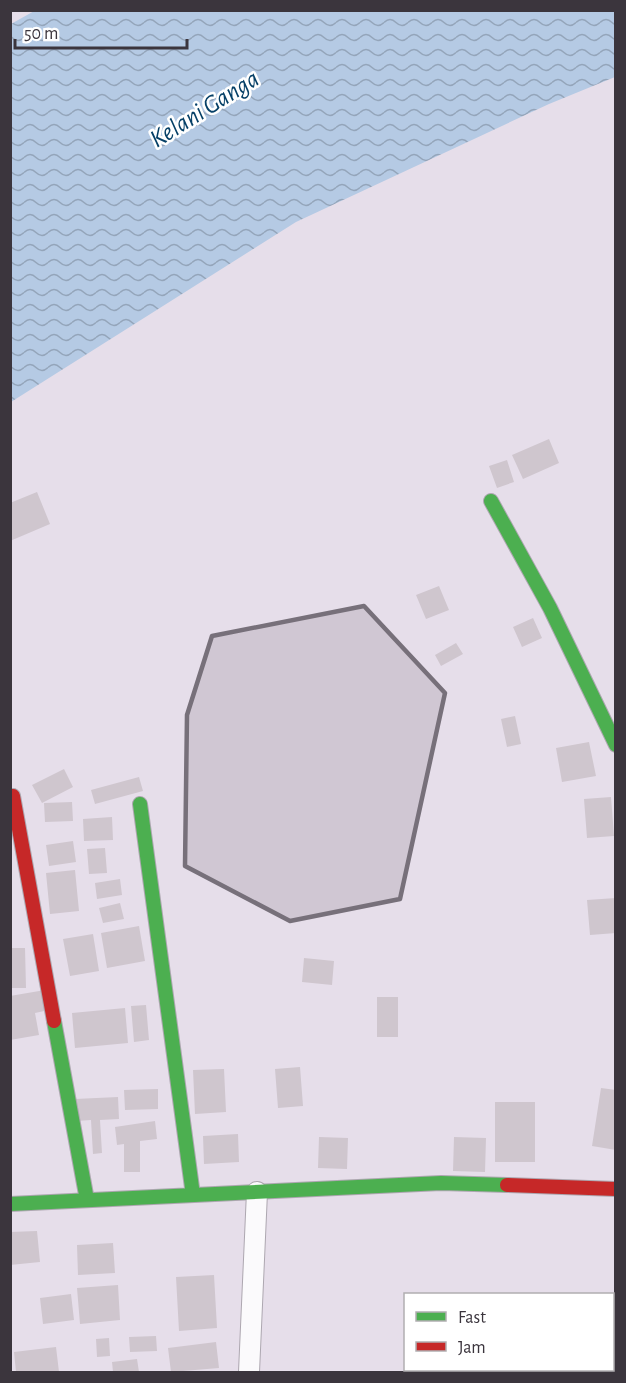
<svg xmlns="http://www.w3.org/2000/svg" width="626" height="1383" font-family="'Alegreya Sans',sans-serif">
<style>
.water{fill:url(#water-waves)}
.building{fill:#cfc6ce}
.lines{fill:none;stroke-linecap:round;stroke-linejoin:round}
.street-casing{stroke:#ada7b0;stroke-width:22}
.fast-casing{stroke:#ada7b0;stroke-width:16}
.jam-casing{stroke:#ada7b0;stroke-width:16}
.street{stroke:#fbfafc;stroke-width:20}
.fast{stroke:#4caf50;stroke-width:14}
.jam{stroke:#c62828;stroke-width:14}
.marked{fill:#77707a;fill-opacity:0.2;stroke:#77707a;stroke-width:4.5;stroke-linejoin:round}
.labels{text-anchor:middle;stroke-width:5;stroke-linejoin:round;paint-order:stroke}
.water-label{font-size:26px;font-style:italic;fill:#064067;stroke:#fff}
</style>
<defs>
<pattern id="water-waves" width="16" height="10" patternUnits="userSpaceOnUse" patternTransform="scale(1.5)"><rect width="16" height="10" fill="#b5cae4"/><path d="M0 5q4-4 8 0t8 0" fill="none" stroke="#94a5ba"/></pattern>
</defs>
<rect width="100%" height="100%" fill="#e6deea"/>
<path class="water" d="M36,10l579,1v66l-66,27 -253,118 -285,180v-378z"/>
<path class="building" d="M549,439l10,24 -36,16 -11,-24z
M507,460l7,22 -17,6 -8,-22z
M37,492l13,32 -40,17v-38z
M439,586l10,24 -23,9 -10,-24z
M533,618l9,20 -20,9 -9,-20z
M456,643l7,11 -22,12 -6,-11z
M515,716l6,28 -14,3 -6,-28z
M589,742l7,34 -34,6 -6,-34z
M64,769l9,18 -31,16 -10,-18z
M139,777l4,14 -48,13 -4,-14z
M611,797l3,39 -27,2 -3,-39z
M72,802l1,19 -28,1 -1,-19z
M112,817l1,23 -29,1 -1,-22z
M73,841l3,21 -27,4 -3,-21z
M105,848l2,25 -18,1 -2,-25z
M75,870l4,41 -29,3 -4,-41z
M120,879l2,16 -25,4 -2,-16z
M616,898v35l-26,2 -3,-35z
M120,903l4,16 -21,4 -4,-15z
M139,926l6,35 -38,7 -6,-35z
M93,934l6,37 -29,5 -7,-37z
M10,948h15l1,40h-16z
M304,958l30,3 -2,24 -30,-3z
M45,990l4,20 -14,3 4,22 -29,5v-44z
M377,997h21v40h-21z
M146,1005l3,35 -15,2 -3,-36z
M125,1008l3,35 -53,5 -3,-35z
M300,1067l3,39 -25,2 -3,-39z
M224,1069l2,43 -31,2 -2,-44z
M601,1088l15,2v60l-24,-4z
M158,1089v20l-33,1 -1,-20z
M118,1097l1,22 -19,1 2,33 -9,1 -2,-34 -15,1 -1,-22z
M495,1102h40v60h-40z
M155,1121l2,18 -17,2v31h-16v-28l-7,1 -2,-18z
M238,1134l1,28 -35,2 -1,-28z
M319,1137l29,1 -1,31 -29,-1z
M454,1137l32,1 -1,34 -32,-1z
M37,1231l3,31 -30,3v-33z
M113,1243l2,30 -37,2 -1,-30z
M214,1275l3,53 -38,3 -3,-54z
M118,1285l2,35 -40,4 -3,-36z
M71,1294l3,26 -31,4 -3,-26z
M156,1336l1,15 -27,1 -1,-15z
M109,1338l1,18 -13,1 -1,-18z
M216,1342l3,26 -48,4 -3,-24z
M56,1347l3,25h-43l-2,-20z
M137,1359l2,13h-26l-1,-10z"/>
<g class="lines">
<defs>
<path id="street" d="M249,1372l8,-180"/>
<path id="fast" d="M491,501l59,107 66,137
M140,804l53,391
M54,1021l33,179
M10,1204l431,-21 66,2"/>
<path id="jam" d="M13,796l41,225
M507,1185l109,4"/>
</defs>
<use href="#street" class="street-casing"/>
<use href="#fast" class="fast-casing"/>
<use href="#jam" class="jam-casing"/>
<use href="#street" class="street"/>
<use href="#fast" class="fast"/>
<use href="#jam" class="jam"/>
</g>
<path class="marked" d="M364,606l81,87 -45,206 -110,22 -105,-55 2,-151 25,-79z"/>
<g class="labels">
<g class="water-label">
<text transform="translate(204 108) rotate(-32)" y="9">Kelani Ganga</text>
</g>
</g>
<rect width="626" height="1383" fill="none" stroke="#3b353d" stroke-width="24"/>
<rect x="404" y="1293" width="210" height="78" fill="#ffffff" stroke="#b1aeb1" stroke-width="1.5"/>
<rect x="416" y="1312" width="30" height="9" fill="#4caf50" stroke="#b1aeb1" stroke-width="1.5"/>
<text x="458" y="1323" font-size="18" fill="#3b353d">Fast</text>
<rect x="416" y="1342" width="30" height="9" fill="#c62828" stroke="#b1aeb1" stroke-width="1.5"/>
<text x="458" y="1353" font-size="18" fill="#3b353d">Jam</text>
<path d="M15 39v9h172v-9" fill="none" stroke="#3b353d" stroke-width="3"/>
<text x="24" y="39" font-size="18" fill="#3b353d" stroke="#ffffff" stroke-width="4.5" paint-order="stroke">50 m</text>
</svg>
